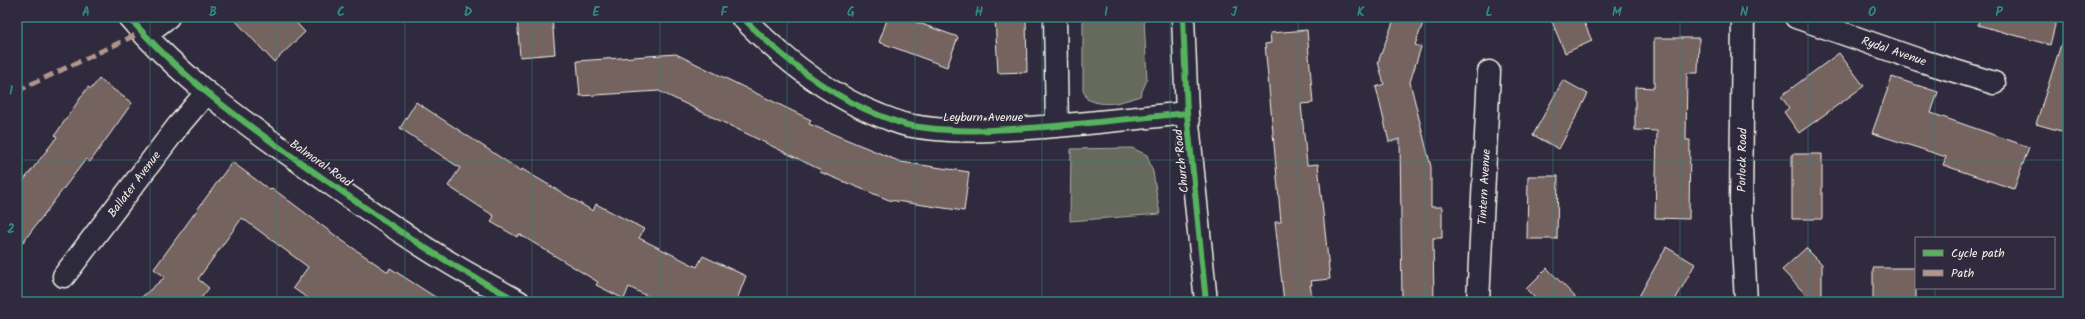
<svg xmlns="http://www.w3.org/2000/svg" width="2085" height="319" font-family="Kalam,sans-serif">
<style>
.green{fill:#656b5d;stroke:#acaea2}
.building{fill:#746361;stroke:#f4f1e8}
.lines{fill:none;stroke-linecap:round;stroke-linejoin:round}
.minor-casing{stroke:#f4f1e8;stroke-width:25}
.secondary-casing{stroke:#f4f1e8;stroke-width:25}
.minor{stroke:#2f2a3d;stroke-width:22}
.secondary{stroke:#2f2a3d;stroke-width:22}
.quiet{stroke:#b2968c;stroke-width:5;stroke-dasharray:10 5;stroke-linecap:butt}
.cycleway-casing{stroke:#2f2a3d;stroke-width:8}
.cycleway{stroke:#56b35d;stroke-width:6}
.grid{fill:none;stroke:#318880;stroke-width:1;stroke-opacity:0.55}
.labels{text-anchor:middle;stroke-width:3.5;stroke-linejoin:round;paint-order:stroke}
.street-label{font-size:12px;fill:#f4f1e8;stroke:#2f2a3d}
.neatline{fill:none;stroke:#318880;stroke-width:1.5}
.grid-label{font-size:13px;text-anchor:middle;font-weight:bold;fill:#318880}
</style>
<rect width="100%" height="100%" fill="#2f2a3d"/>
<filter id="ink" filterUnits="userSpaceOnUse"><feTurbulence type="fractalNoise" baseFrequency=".025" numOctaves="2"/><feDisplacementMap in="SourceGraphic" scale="8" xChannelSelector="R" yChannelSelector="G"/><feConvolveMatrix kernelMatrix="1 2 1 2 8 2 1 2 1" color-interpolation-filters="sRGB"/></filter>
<g filter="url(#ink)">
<path class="green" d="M1083,17h61l3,63 -7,16c-18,6 -35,12 -53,3l-4,-9z
M1132,148l15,7 6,17 7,42 -90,7 1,-72z"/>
<path class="building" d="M232,17h59l14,15 -31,30z
M517,17h35l3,37 -35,3z
M888,17h14l56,20 -11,30 -68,-25z
M995,17h31l1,55 -29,1z
M1395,17h30l-10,28 6,2 -11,35 21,85v40h11v31h-9l1,64h-32l-2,-163 -11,3 -13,-55 8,-3 -6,-22z
M1550,17h32l10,24 -27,12z
M1979,17h78l-7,28 -72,-20z
M1307,30l6,73 -12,1 6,61 11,-1 12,115 -19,2 1,4h-2l3,17h-29l-9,-80h6l-16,-178 6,-1 -1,-10z
M1654,38h45l-1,35h-11l-1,67h4l-1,79 -34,-1 2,-87 -22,-1v-43l19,1z
M2062,41l6,1v91l-32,-9z
M1839,53l25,33 -65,47 -15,-21 5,-4 -8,-12z
M676,54l135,66 -2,4 92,38 68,10 -5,39 -75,-11 -69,-28 1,-2 -162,-79 -79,5 -3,-35z
M1892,77l46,15 -7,21 98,34 -15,42 -71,-24 3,-8 -74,-24z
M99,79l33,24 -42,59 -4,-3 -69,91v-61l40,-52 -2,-2 33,-48 3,2z
M1563,80l25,14 -29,55 -26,-14z
M416,102l105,69 1,-2 71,42 3,-7 48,25 -5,9 58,29 6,-11 43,20 -10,26h-77l-30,-15 -5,12 -28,-14 2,-3 -79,-48 -2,3 -26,-15 3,-6 -46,-30 12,-18 -60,-40z
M1792,154h30v65h-30z
M232,162l38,28 2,-2 68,51 48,33 2,-4 53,34h-130l-20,-14 15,-21 -66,-49 -44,61 11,9 -11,14h-62l29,-25 -11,-8z
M1528,176h30l-1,63h-30z
M1666,247l29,17 -21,38h-38z
M1806,248l16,16v38h-9l-31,-32z
M1547,268l33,34h-41l-13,-13z
M1873,268h43v34h-43z"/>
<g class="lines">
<defs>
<path id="minor" d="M129,17c51,60 114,105 178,150 47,33 94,67 143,96 23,14 46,26 69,39
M742,17c40,41 85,78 139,99 9,3 17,7 26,9 45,9 90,5 136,2 48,-4 96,-9 144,-14
M1055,17l2,109
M1743,17l-2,191 5,94
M1796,17l123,43 75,23
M142,32l14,-6 12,-9
M64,276l114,-150 28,-33
M1478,302l11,-230"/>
<path id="secondary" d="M1183,17l4,96 19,189"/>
</defs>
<use href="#minor" class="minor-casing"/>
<use href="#secondary" class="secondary-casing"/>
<use href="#minor" class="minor"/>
<use href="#secondary" class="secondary"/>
<path class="quiet" d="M17,91l125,-59"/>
<defs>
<path id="cycleway" d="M129,17c51,60 114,105 178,150 47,33 94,67 143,96 23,14 46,26 69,39
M742,17c40,41 85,78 139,99 9,3 17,7 26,9 45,9 90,5 136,2 48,-4 96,-9 144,-14
M1183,17l4,96 19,189"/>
</defs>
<use href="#cycleway" class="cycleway-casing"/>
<use href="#cycleway" class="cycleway"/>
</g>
</g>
<path class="grid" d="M150,17v285M277,17v285M405,17v285M532,17v285M660,17v285M787,17v285M915,17v285M1042,17v285M1170,17v285M1298,17v285M1425,17v285M1553,17v285M1680,17v285M1808,17v285M1935,17v221M17,160h2051M1935,288v14"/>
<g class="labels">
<g class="street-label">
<text transform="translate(1894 51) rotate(19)" y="4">Rydal Avenue</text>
<text x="983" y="121">Leyburn Avenue</text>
<text transform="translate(1742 160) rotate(-89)" y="4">Porlock Road</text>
<text transform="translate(1181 161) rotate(-96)" y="4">Church Road</text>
<text transform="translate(321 163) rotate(35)" y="4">Balmoral Road</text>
<text transform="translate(134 184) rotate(-53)" y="4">Ballater Avenue</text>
<text transform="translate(1484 187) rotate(-87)" y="4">Tintern Avenue</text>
</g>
</g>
<rect width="2085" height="319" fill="none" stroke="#2f2a3d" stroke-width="44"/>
<rect x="1915" y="237" width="140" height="52" fill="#2f2a3d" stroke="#7e7a81"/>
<rect x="1923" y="250" width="20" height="6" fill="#56b35d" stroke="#7e7a81"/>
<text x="1951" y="257" font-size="12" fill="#f4f1e8">Cycle path</text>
<rect x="1923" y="270" width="20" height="6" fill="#b2968c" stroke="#7e7a81"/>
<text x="1951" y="277" font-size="12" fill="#f4f1e8">Path</text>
<rect x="22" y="22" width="2041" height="275" class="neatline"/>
<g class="grid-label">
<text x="86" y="16">A</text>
<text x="213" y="16">B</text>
<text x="341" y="16">C</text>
<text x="468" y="16">D</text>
<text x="596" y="16">E</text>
<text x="724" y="16">F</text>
<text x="851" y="16">G</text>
<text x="979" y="16">H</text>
<text x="1106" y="16">I</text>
<text x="1234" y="16">J</text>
<text x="1361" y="16">K</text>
<text x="1489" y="16">L</text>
<text x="1617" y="16">M</text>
<text x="1744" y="16">N</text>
<text x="1872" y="16">O</text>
<text x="1999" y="16">P</text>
<text x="11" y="95">1</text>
<text x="11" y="233">2</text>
</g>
</svg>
